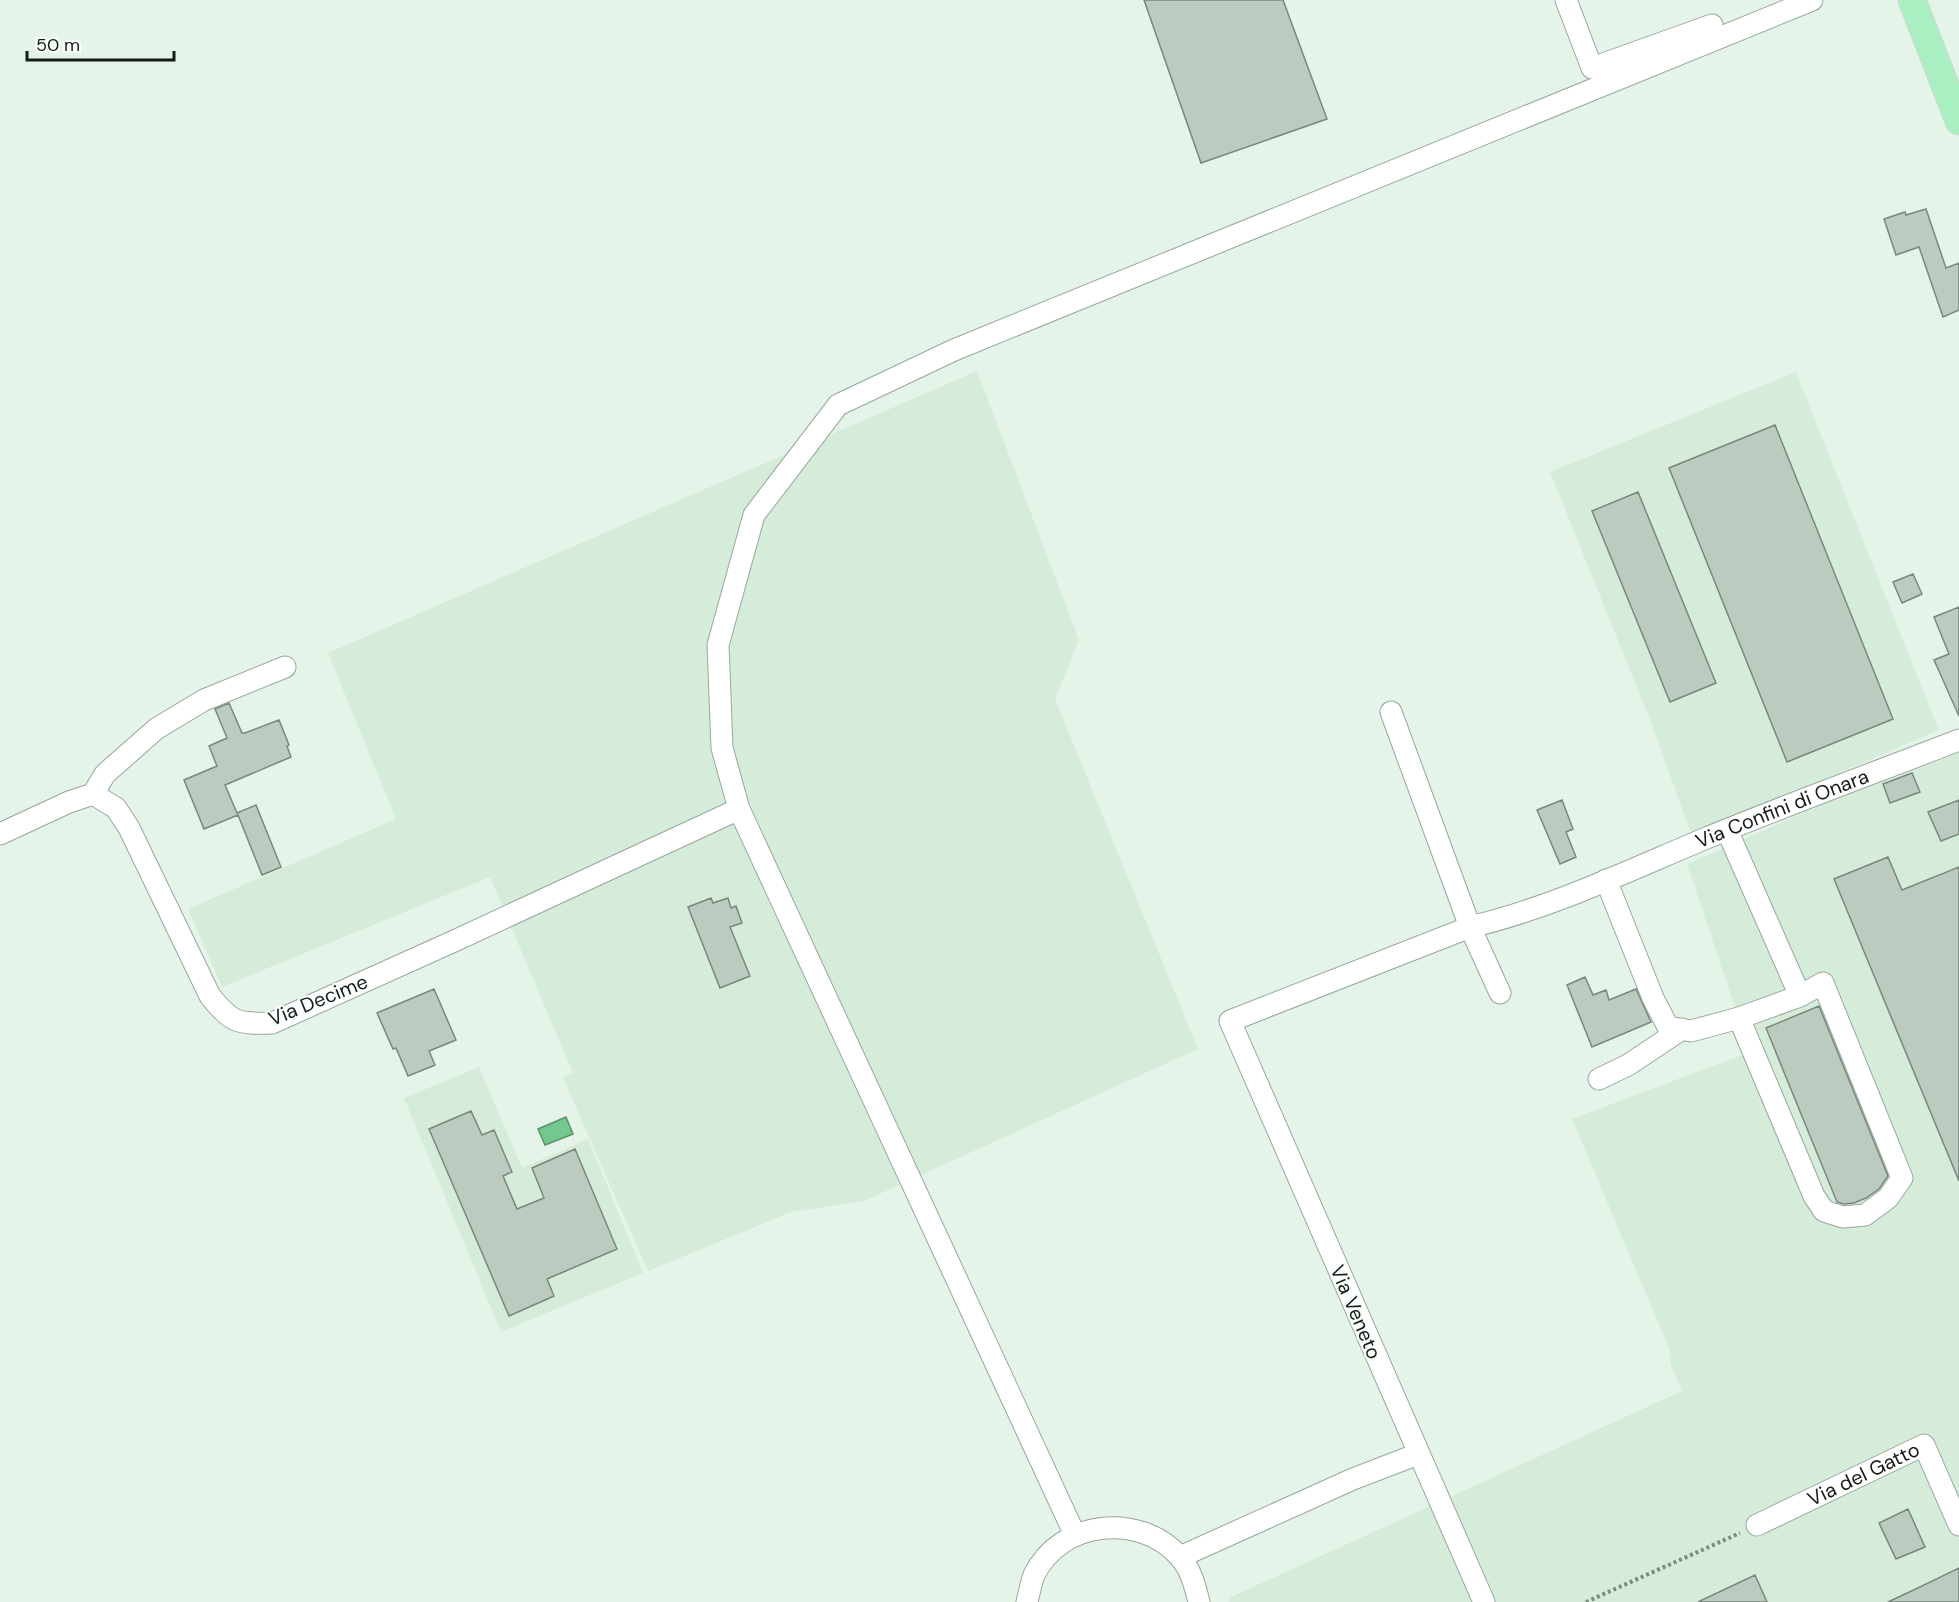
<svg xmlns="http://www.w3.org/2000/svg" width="1959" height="1602" font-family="'DM Sans',sans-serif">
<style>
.built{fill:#d5ecdb}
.water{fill:#74c88f;stroke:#58946b;stroke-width:1.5}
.building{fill:#bbcbbf;stroke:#79877c;stroke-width:1.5}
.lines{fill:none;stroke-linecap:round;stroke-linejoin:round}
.minor-casing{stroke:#98a79c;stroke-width:23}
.major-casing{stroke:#d5d6d5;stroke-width:29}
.path{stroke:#7e8981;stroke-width:4;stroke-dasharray:3 3;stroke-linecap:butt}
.minor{stroke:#fff;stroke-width:21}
.major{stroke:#a9efc2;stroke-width:27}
.labels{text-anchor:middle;stroke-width:4.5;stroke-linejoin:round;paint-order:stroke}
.street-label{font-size:20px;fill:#151b17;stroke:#f8fffa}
</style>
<rect width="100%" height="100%" fill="#e4f4e8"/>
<path class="built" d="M977,371l102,269 -24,59 143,350 -334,152 -73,11 -143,59 -85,-193 10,-5 -83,-196 -268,110 -34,-78 208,-90 -68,-166z
M1796,372l143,358 -247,106 -41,-114 -101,-250z
M1959,753v849h-730v-4l453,-207 -11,-26 -2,-17 -97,-229 178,-67 -63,-188 139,-61z
M479,1067l43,101 66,-29 55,134 -142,59 -97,-234z"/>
<path class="water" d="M566,1117l7,17 -28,11 -7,-16z"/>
<path class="building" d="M1144,0h139l44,119 -126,44z
M1926,209l20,59 13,-5v47l-16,7 -24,-70 -23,8 -12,-36 21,-7 1,3z
M1775,425l118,294 -106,43 -118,-294z
M1638,492l78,191 -46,19 -78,-191z
M1913,574l9,20 -20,9 -9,-21z
M1959,607v109l-25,-56 15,-6 -15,-37z
M229,703l13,30h3l34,-13 10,25 -2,1 4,11 -66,28 12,28 19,-8 25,62 -19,8 -24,-60 -34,14 -20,-49 33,-14 -8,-20 18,-8 -12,-29z
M1912,773l8,19 -30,11 -7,-19z
M1562,800l11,29 -7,3 10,25 -16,7 -23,-54z
M1959,800v34l-18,7 -13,-29z
M1888,857l14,33 57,-23v314l-125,-302z
M711,898l2,5 15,-5 3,10 5,-2 6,17 -12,4 20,49 -30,12 -32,-81z
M1585,977l8,18 13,-5 3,10 27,-11 15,33 -59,25 -25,-62z
M434,989l22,51 -27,11 6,14 -27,11 -12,-28 -3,1 -16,-36z
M1819,1006l69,170 -9,13 -13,9 -12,5 -10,1 -7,-2 -71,-174z
M471,1111l11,24 12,-5 18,42 -9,4 14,33 27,-11 -12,-30 43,-19 42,100 -70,30 7,17 -45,20 -80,-187z
M1908,1509l17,38 -29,12 -17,-36z
M1959,1568v34h-71l34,-16z
M1755,1575l12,27h-69z"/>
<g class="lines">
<defs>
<g id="minor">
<path d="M1566,0l26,68 120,-43"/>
<path d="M1391,712l79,215 30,66"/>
<path d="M93,794l12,-20 51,-45 48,-29 81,-33"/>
<path d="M1727,830l73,166 -61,22 75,178 10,15 19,6 22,-2 23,-17 14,-20 -79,-195 -23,13"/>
<path d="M0,834l69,-32 24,-8 23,14 13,20 81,168c22,27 27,28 62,27l180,-81 287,-133"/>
<path d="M1606,880l47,118 15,29 23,4 48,-13"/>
<path d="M1599,1079l29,-14 54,-36"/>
<path id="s1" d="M1757,1525l167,-80 35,80"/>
<path d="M1075,1535l-336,-726 -17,-61 -4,-103 36,-130 84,-110 116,-55 858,-350"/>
<path d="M1180,1557l173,-78 65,-25"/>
<path d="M1027,1602c2,-8 4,-19 7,-27 27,-55 105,-63 145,-19 12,13 16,30 20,46"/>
<path id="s2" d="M1484,1602l-254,-581 240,-94c81,-19 158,-56 234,-88 85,-35 170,-66 255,-99"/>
</g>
<path id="major" d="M1912,0l47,121"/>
</defs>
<use href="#minor" class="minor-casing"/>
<use href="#major" class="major-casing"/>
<path class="path" d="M1586,1602l154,-69"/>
<use href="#minor" class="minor"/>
<use href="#major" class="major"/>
</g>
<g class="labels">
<g class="street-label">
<text dy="7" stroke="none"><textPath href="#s2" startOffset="1226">Via Confini di Onara</textPath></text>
<text transform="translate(318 1000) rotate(-22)" y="7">Via Decime</text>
<text transform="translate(1356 1312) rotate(67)" y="7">Via Veneto</text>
<text dy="7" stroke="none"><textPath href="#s1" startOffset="118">Via del Gatto</textPath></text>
</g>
</g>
<path d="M27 51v9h147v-9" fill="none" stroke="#151b17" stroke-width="3"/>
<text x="36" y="51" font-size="18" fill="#151b17" stroke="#f8fffa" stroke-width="4.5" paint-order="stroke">50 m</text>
</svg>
